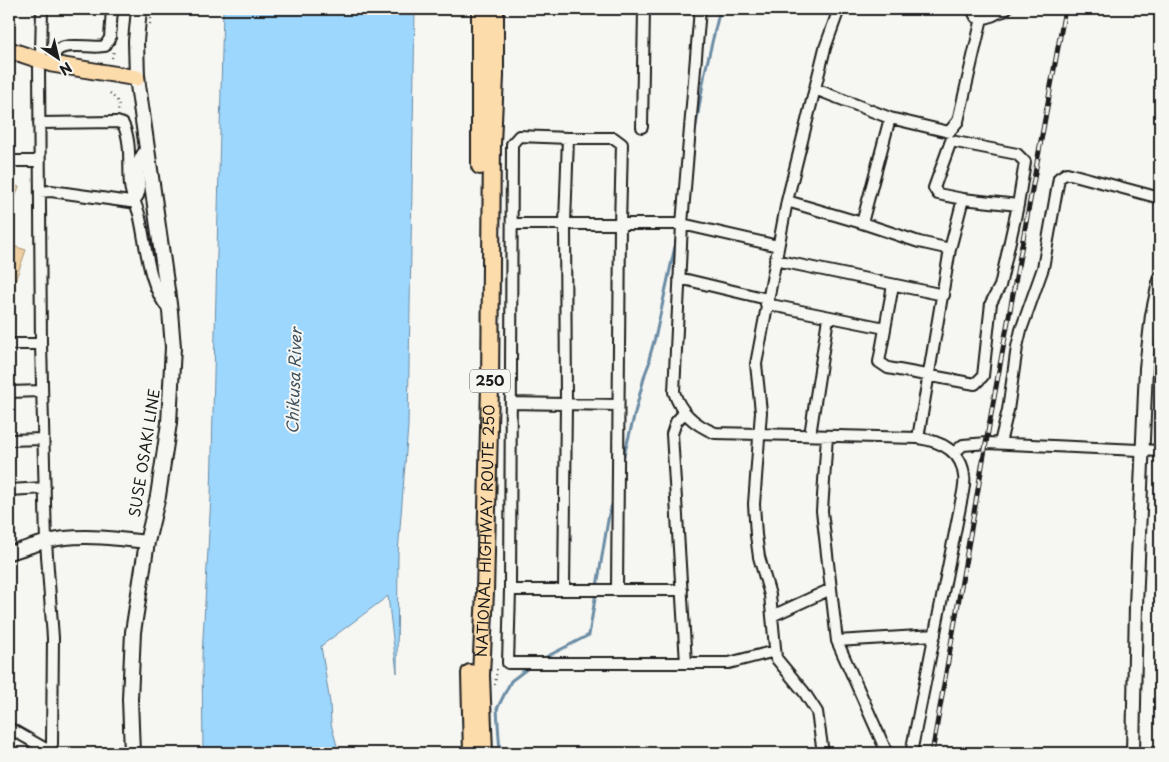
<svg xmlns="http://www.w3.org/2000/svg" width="1169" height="762" font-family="'Playpen Sans',sans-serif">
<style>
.water{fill:#9ed7fe;stroke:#6a8ca4}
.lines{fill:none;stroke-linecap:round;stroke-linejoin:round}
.stream{stroke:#6a8ca4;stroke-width:3}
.building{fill:#efcfa1;stroke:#a79171}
.minor-casing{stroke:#1c1c1c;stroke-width:14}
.tertiary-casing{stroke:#1c1c1c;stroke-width:16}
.secondary-casing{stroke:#1c1c1c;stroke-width:18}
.primary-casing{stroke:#1c1c1c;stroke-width:19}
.trunk-casing{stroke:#1c1c1c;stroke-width:20}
.path{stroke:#1c1c1c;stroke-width:2;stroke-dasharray:1 4;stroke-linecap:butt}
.minor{stroke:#f6f6f2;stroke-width:10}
.tertiary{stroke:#f6f6f2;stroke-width:12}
.secondary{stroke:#f6f6f2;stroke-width:14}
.primary{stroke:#fddcac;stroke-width:15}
.trunk{stroke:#fddcac;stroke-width:16}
.rail-casing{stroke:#1c1c1c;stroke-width:5}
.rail{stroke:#f6f6f2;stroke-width:3;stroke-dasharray:9;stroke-linecap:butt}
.labels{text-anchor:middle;stroke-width:4;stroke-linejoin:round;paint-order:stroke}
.shield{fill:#f6f6f2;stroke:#5d5d5c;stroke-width:1}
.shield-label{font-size:14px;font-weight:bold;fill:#1c1c1c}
.street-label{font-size:15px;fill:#1c1c1c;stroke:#f6f6f2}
.water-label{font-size:16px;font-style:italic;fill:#435460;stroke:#f6f6f2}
</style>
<rect width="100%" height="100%" fill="#f6f6f2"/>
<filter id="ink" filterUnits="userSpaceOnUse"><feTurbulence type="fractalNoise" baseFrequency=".02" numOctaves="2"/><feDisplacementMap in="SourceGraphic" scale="10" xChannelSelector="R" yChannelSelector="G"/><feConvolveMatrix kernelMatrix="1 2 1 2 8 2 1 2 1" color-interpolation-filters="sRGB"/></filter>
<g filter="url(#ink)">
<path class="water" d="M223,9h192l-7,417 -10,127 -1,120 -9,-77 -67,50 9,57 1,21 8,29h-136l-1,-97 9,-160z"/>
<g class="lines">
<path class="stream" d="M694,137l11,-65 15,-63
M622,463l23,-89 5,-13 -1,-2 7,-25 21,-97
M542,659l47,-24 20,-121 4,-12
M500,753l-3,-44 14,-28 21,-16"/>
</g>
<path class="building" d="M9,183l10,4 -10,28z
M10,245l16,5 -17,48v-49z"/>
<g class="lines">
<defs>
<path id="minor" d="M700,9l-18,215 -8,168c6,20 21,33 41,41l203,5c22,3 44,13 46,38 1,5 0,11 -1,16l-52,261
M972,9l4,8c15,3 15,-3 28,-6l2,-2
M41,53l1,-44
M52,64c1,-3 2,-9 4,-12 8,-11 36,-3 49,-6l5,-8 2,-29
M39,68l2,276 5,198 7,96 -1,106 -3,7
M815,89l75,29 59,14 9,-11 24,-103
M39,123l78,-1 6,2c9,18 5,42 7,61 1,12 8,22 10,33 6,28 9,70 29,92
M642,127l2,-118
M568,138l-49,-2 -7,8 -2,446h172
M9,161h30
M40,192l11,-1 79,11c17,-5 6,-28 9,-41 1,-5 5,-9 8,-14
M963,199l55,6
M787,201l75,22 57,19 31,7
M862,223l28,-105
M512,224h170l96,22
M775,260l169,35
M679,278l88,21
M893,285l-14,77 9,6 87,16 8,-8 8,-73 9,-17 18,-81 7,-43 -8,-8 -66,-13 -17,47 4,6 25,5 -13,50 -32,189
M766,304l119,24
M9,344h32
M9,392l33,-1
M511,403l107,2
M684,413l-8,9 -4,12 14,229
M810,435l18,-117
M827,436l-5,75 15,130 50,112
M9,440l34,-1
M1000,443l8,-33 9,-63 4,-17 22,-62 16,-90 8,-5 93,25
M954,453l9,-8 24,-2 173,8
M9,490l36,-2
M564,589l2,-185 -1,-181 3,-85h46l8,6 -2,81 -3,365
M510,590l-2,73h221l46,-12
M772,616l59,-27
M837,641l98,-6
M9,728l44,25
M823,753l-6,-41 -13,-20 -28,-34 -6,-63 -11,-38 -3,-22 -2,-31 7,-92 -5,-48 31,-163 38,-153 14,-39"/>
<path id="tertiary" d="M9,553c18,-5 37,-13 56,-15 27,-3 55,1 82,4
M1133,753l3,-147 10,-238 6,-53 8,-37"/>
<path id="secondary" d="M132,753l-2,-54 3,-67 14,-90 11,-46 11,-73 4,-76 -3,-36 -33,-233 -1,-37 3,-32"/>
<path id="primary" d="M9,50l43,14 85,14"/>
<g id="trunk">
<path d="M480,9v157"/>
<path d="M470,673l2,80"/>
<path id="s1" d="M484,753l-3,-78 4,-83 5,-206 2,-242 3,-68v-67"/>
</g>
</defs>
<use href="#minor" class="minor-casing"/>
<use href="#tertiary" class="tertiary-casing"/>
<use href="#secondary" class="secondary-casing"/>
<use href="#primary" class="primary-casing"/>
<use href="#trunk" class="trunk-casing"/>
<path class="path" d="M150,24l3,-15
M112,58l2,-7
M110,93l9,10 -1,9
M495,685l2,-16 2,-1"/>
<use href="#minor" class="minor"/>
<use href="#tertiary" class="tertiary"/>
<use href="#secondary" class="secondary"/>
<use href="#primary" class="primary"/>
<use href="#trunk" class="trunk"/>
<defs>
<path id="rail" d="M932,753l60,-344 73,-400"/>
</defs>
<use href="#rail" class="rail-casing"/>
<use href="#rail" class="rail"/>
</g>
</g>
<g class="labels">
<rect class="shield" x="470" y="369.5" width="40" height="23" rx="4"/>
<g class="shield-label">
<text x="490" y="386">250</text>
</g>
<g class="street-label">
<text transform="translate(145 453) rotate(-81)" y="5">SUSE OSAKI LINE</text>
<text dy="5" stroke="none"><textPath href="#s1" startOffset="222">NATIONAL HIGHWAY ROUTE 250</textPath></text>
</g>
<g class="water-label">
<text transform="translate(294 381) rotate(-88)" y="6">Chikusa River</text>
</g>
</g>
<rect width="1169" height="762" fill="none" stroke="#f6f6f2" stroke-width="30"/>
<rect x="15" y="15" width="1139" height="732" fill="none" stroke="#1c1c1c" stroke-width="2" filter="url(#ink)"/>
<g transform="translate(58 58) rotate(145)" stroke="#f6f6f2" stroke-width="4" paint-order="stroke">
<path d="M0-4L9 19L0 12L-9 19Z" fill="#1c1c1c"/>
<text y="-8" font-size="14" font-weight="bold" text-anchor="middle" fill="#1c1c1c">N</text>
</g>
</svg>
